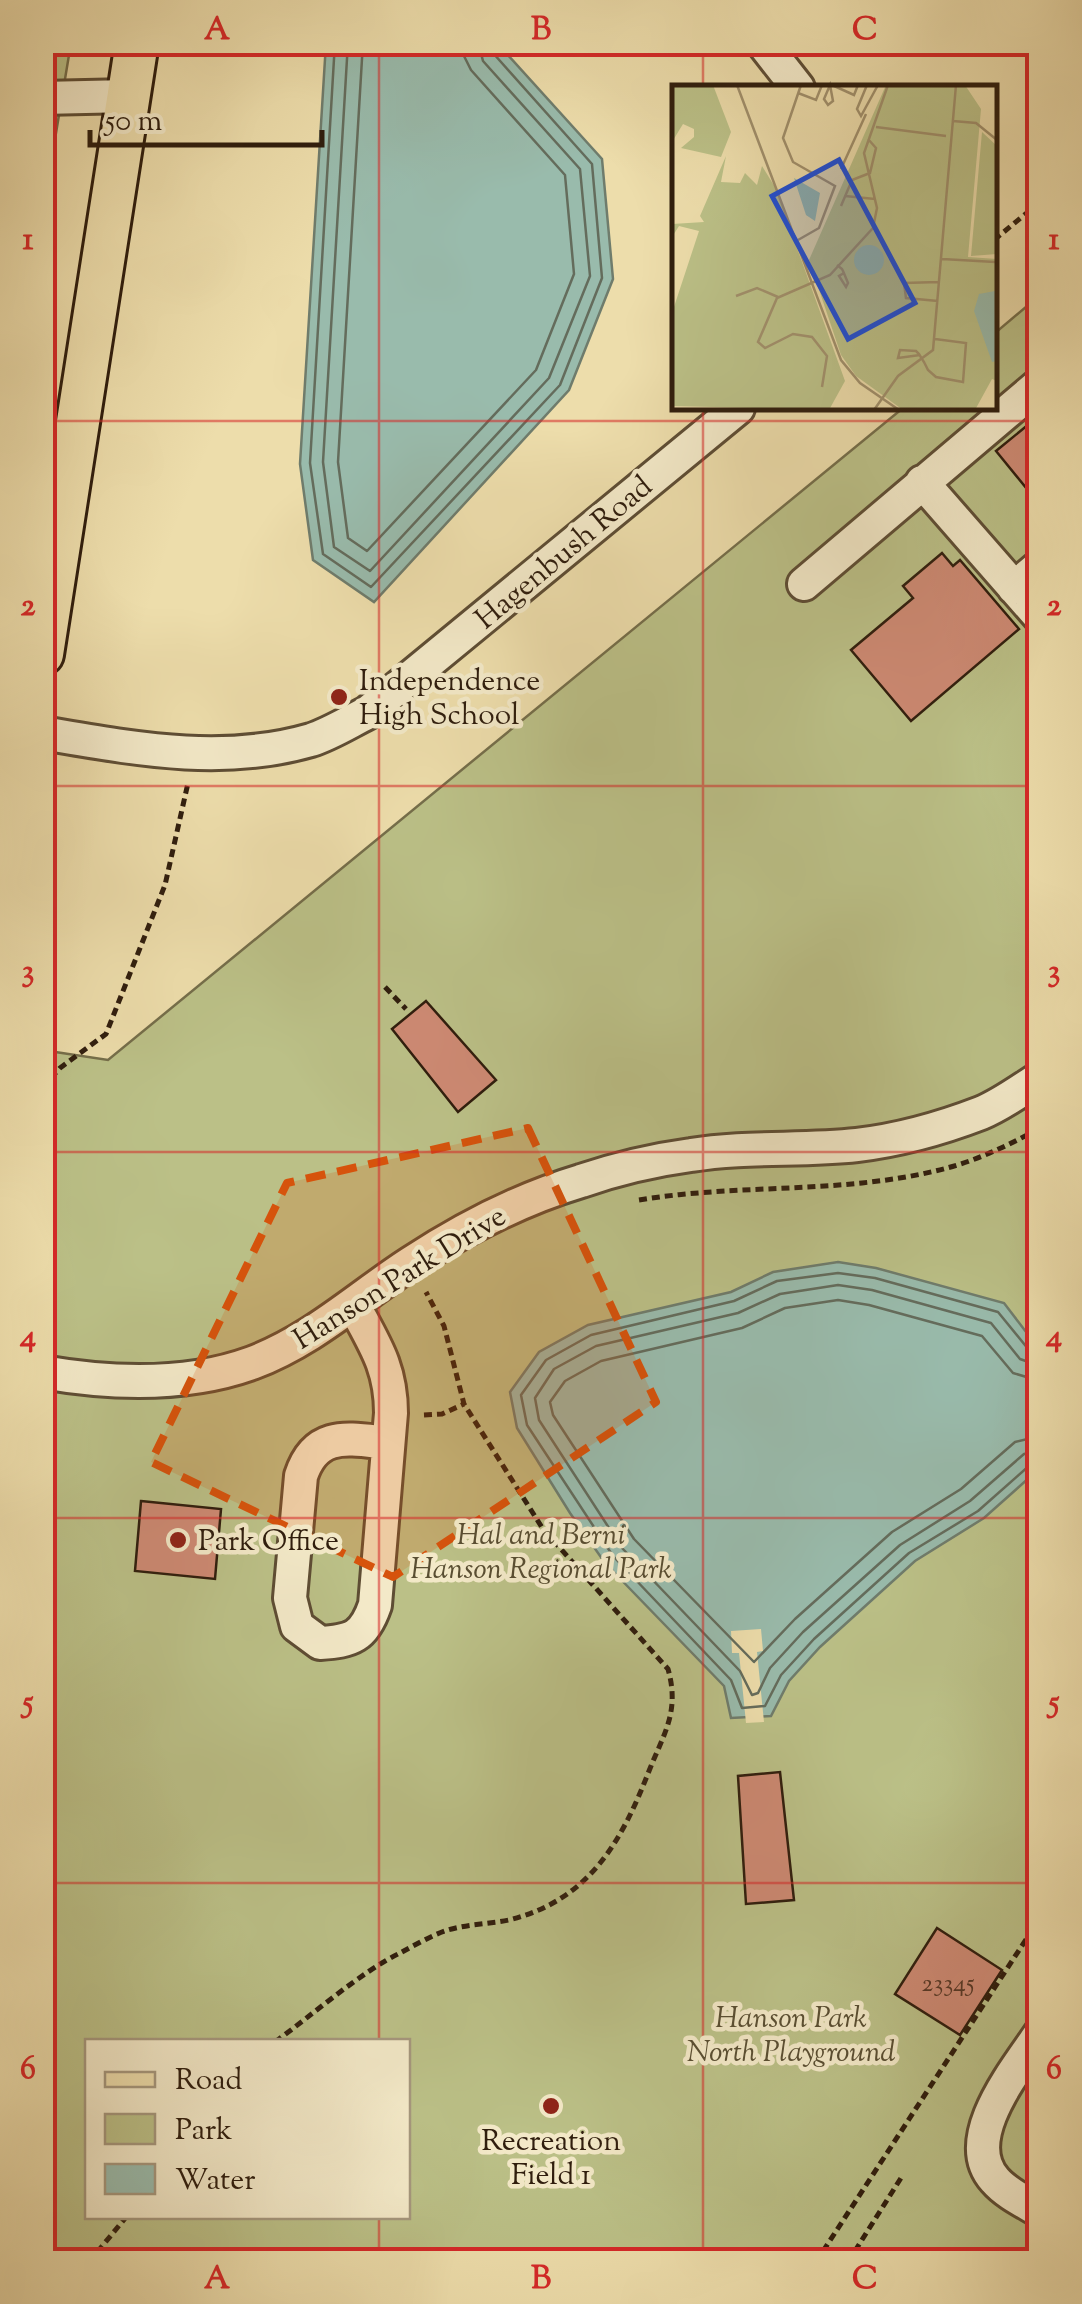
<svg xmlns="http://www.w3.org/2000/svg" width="1082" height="2304" font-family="'Sorts Mill Goudy',serif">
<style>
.green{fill:#bbc087;stroke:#756e4a;stroke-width:2.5;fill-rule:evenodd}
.water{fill:#99bbac;stroke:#6f7c6c;stroke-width:2.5}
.pier{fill:#edddab}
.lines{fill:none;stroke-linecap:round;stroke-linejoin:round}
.shore{stroke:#646c5c;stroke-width:2.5}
.building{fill:#ce8a74;stroke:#2f1d0d;stroke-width:2.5}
.minor-casing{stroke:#5e4d34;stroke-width:38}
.major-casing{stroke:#2f1d0d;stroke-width:48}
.path{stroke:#2f1d0d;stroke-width:5;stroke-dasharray:8 5;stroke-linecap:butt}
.minor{stroke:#f3e9c8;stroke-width:32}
.major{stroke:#edddab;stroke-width:42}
.marked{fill:#d6530c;fill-opacity:0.2;stroke:#d6530c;stroke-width:8;stroke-dasharray:20 12;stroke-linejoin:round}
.grid{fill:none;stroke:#d62828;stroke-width:2.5;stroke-opacity:0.55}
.poi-dot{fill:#8f2418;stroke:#f3e9c8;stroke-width:4}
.labels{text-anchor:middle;stroke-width:9;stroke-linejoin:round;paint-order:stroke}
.number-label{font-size:25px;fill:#573827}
.street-label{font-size:30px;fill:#2f1d0d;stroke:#f3e9c8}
.poi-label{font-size:30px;fill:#2f1d0d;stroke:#f3e9c8;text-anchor:start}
.park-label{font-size:30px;font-style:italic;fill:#594e32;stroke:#f3e9c8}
.inset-road{fill:none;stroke:#a1906c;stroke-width:2.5}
.view{fill:#1d4ed8;fill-opacity:0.15;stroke:#1d4ed8;stroke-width:5}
.inset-edge{fill:none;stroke:#2f1d0d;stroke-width:5}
.neatline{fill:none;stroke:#d62828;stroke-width:4}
.grid-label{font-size:32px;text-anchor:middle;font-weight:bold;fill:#d62828}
</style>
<rect width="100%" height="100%" fill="#edddab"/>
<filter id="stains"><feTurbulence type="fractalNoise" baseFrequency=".002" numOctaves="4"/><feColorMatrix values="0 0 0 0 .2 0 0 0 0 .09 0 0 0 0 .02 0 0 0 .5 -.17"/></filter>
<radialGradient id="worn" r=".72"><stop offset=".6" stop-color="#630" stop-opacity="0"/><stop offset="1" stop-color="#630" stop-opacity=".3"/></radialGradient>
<path class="green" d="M43,43h28l-28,168z
M1039,296v1965h-996l-1,-1211 66,10 795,-652h91l1,-75zM88,2042h320v174h-320z"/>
<path class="water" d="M326,43h171l105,116 11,120 -44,111 -195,212 -61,-42 -13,-96z
M838,1262l38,6 128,35 35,46v120l-55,49 -69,43 -95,86 -31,34 -18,35 -40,2 -7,-32 -119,-123 -35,-50 -53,-85 -7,-36 29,-40 49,-27 143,-33 42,-20z"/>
<path class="pier" d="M761,1629l2,22 -6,1 7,70 -18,1 -7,-70h-7l-1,-22z"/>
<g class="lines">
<path class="shore" d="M335,42l-25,421 13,91 48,33 189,-202 42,-107 -10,-114 -99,-111 -3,-11
M348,42l-25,420 11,85 36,24 179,-193 41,-102 -10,-107 -97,-108 -5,-19
M363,42l-25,420 10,76 19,13 169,-181 38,-96 -9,-99 -94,-105 -7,-14 -1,-14
M1040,1353l-11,-3 -31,-38 -123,-34 -37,-5 -61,8 -43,20 -143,34 -45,25 -25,35 6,30 86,131 118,124 11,28 23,-2 16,-31 33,-36 95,-86 69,-42 52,-46 10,-2
M1040,1366l-20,-7 -29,-36 -119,-33 -34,-5 -58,9 -42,19 -142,33 -42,23 -19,29 4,22 83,128 118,123 12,24 6,-2 12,-25 33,-36 97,-87 70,-44 54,-47 16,-3
M1040,1381l-27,-8 -31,-37 -113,-31 -31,-5 -53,8 -43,20 -141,33 -36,20 -15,21 3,13 81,124 120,123 41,-43 97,-87 69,-43 54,-47 25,-6"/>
</g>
<path class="building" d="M1040,415v90l-44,-54z
M942,553l11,13 7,-6 59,69 -108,92 -60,-71 62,-52 -10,-12z
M426,1001l70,79 -38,32 -66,-83z
M141,1501l80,8 -6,70 -80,-8z
M780,1772l14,128 -48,4 -8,-128z
M937,1928l65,42 -42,65 -65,-41z"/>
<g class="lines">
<defs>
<path id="minor" d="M762,42l36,46
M42,98l87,-2
M922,482l118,135
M804,584l236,-200
M1014,588l26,-22
M42,733c90,15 179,33 269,7 19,-6 38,-18 56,-27l371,-305
M354,1306c21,39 37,62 37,107l-16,192c-11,32 -23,36 -55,38l-23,-17 -7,-28 11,-122c15,-46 48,-37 87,-33
M42,1372c69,12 144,15 210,-9 61,-23 105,-65 159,-100 52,-34 110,-64 170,-82 35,-12 73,-21 110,-26 55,-9 111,-4 166,-10 42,-5 85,-17 124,-32 20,-8 40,-23 59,-35
M1040,2034c-24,36 -82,105 -45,146 11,13 30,22 45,31"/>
<path id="major" d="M42,654l95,-612"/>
</defs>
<use href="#minor" class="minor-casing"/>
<use href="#major" class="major-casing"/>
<path class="path" d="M1024,42l16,20
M994,240l46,-38
M385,987l21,22
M42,1088l18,-20 46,-34 59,-149 23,-102
M639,1200c102,-17 207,-5 308,-32 31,-8 64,-24 93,-40
M424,1415l18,-1 22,-10
M275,2042c37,-27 86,-70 125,-89 15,-8 32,-18 48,-23 20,-6 41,-6 61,-10 80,-20 112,-77 140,-149 15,-38 31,-59 19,-102l-125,-140 -79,-125 -20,-78 -18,-34
M89,2262l38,-46
M816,2262l224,-344
M848,2262l53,-84"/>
<use href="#minor" class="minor"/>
<use href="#major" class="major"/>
</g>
<path class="marked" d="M528,1128l128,274 -263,175 -242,-115 136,-279z"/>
<path class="grid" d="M379,42v2000M703,42v46M703,408v1854M42,421h998M42,786h998M42,1152h998M42,1518h998M42,1883h998M379,2216v46"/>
<g class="poi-dot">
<circle cx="339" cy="697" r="10"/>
<circle cx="178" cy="1540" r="10"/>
<circle cx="551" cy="2106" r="10"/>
</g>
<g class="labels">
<g class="number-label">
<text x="948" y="1991">23345</text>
</g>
<g class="street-label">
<text transform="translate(563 552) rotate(-40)" y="10">Hagenbush Road</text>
<text transform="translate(399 1277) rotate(-32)" y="10">Hanson Park Drive</text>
</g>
<g class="poi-label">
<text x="359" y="690">Independence<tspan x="359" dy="34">High School</tspan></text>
<text x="198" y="1550">Park Office</text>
<text x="551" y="2150" text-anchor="middle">Recreation<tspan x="551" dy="34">Field 1</tspan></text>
</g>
<g class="park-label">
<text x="541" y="1544">Hal and Berni<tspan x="541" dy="34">Hanson Regional Park</tspan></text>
<text x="791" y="2027">Hanson Park<tspan x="791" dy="34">North Playground</tspan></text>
</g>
</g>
<g transform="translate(672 85)">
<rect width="325" height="325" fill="#edddab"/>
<path d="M0,0h41l18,47 -10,25 -40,-9 13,-11v-8l-11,-5 -11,18zM214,0h79l16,24 -13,148 29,2v122l-5,-2 -17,31h-72l-47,-34 -15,-21 -32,-95zM310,47l15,14v108l-26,2zM54,71l-5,26 19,1 5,-10 12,12 5,-19 13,21 70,194 -16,29 -157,-4v-93l27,-82 -20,-5 -7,11v-13l32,-2 -4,-6z" fill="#bbc087"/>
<path d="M122,93l26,15 -5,28 -9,-6zM182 175a15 15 0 1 1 30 0a15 15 0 1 1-30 0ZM323,206l2,70 -5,1 -18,-51 5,-17z" fill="#99bbac"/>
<path class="inset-road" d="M65,0l104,275 19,23 39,27M158,0l3,16 -5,4 -4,-6zM160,0l22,10 4,-10M195,0l-10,24 4,7 17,-31M126,8l18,7 6,-15M281,36l23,2 21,17M204,42l70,9M169,84l25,-55M173,111l30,3M169,121l11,-26 18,-7 6,-25 -8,-9M126,155l21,-12 16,-42 -42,-24 -10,-24 18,-53M270,174l53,3 -18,-1M165,180l5,4 1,2 5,12 -2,4 -7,-11 5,-3M64,211l21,-8 21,9M266,216l-32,-3 -2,-15 35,-1M248,270l-22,3 2,-8 16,1 3,3 5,8 4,8 8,7 27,5 3,-39 -31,-4M150,302l5,-31 -15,-19 -19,-3 -28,14 -7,-6 19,-44 53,-23 43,-47 4,-20 -13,-55 24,-68M202,325l24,-34 35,-26 23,-265"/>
<path class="view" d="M167,75l76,143 -67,36 -76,-143z"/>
<rect width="325" height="325" class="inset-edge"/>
</g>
<rect width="1082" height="2304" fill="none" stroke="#edddab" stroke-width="110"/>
<rect x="85" y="2039" width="325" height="180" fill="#f3e9c8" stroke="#a5977d" stroke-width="2.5"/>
<rect x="105" y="2072" width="50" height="15" fill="#edddab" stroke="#a5977d" stroke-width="2.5"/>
<text x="175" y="2089" font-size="30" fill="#2f1d0d">Road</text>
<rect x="105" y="2114" width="50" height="30" fill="#bbc087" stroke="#a5977d" stroke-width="2.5"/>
<text x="175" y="2139" font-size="30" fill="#2f1d0d">Park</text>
<rect x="105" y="2164" width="50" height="30" fill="#99bbac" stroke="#a5977d" stroke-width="2.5"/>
<text x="175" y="2189" font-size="30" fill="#2f1d0d">Water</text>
<path d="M90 130v15h232v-15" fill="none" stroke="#2f1d0d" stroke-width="5"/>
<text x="105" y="130" font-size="30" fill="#2f1d0d" stroke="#f3e9c8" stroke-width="8" paint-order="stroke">50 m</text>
<rect x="55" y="55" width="972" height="2194" class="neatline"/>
<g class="grid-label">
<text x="217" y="39">A</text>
<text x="541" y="39">B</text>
<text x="865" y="39">C</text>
<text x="28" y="249">1</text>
<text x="1054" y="249">1</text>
<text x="28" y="615">2</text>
<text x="1054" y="615">2</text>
<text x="28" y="981">3</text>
<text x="1054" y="981">3</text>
<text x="28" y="1346">4</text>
<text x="1054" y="1346">4</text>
<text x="28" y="1712">5</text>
<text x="1054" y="1712">5</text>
<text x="28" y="2078">6</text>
<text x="1054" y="2078">6</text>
<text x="217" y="2288">A</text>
<text x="541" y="2288">B</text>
<text x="865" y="2288">C</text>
</g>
<rect width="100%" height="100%" filter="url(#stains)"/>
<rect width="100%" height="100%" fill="url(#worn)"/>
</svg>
